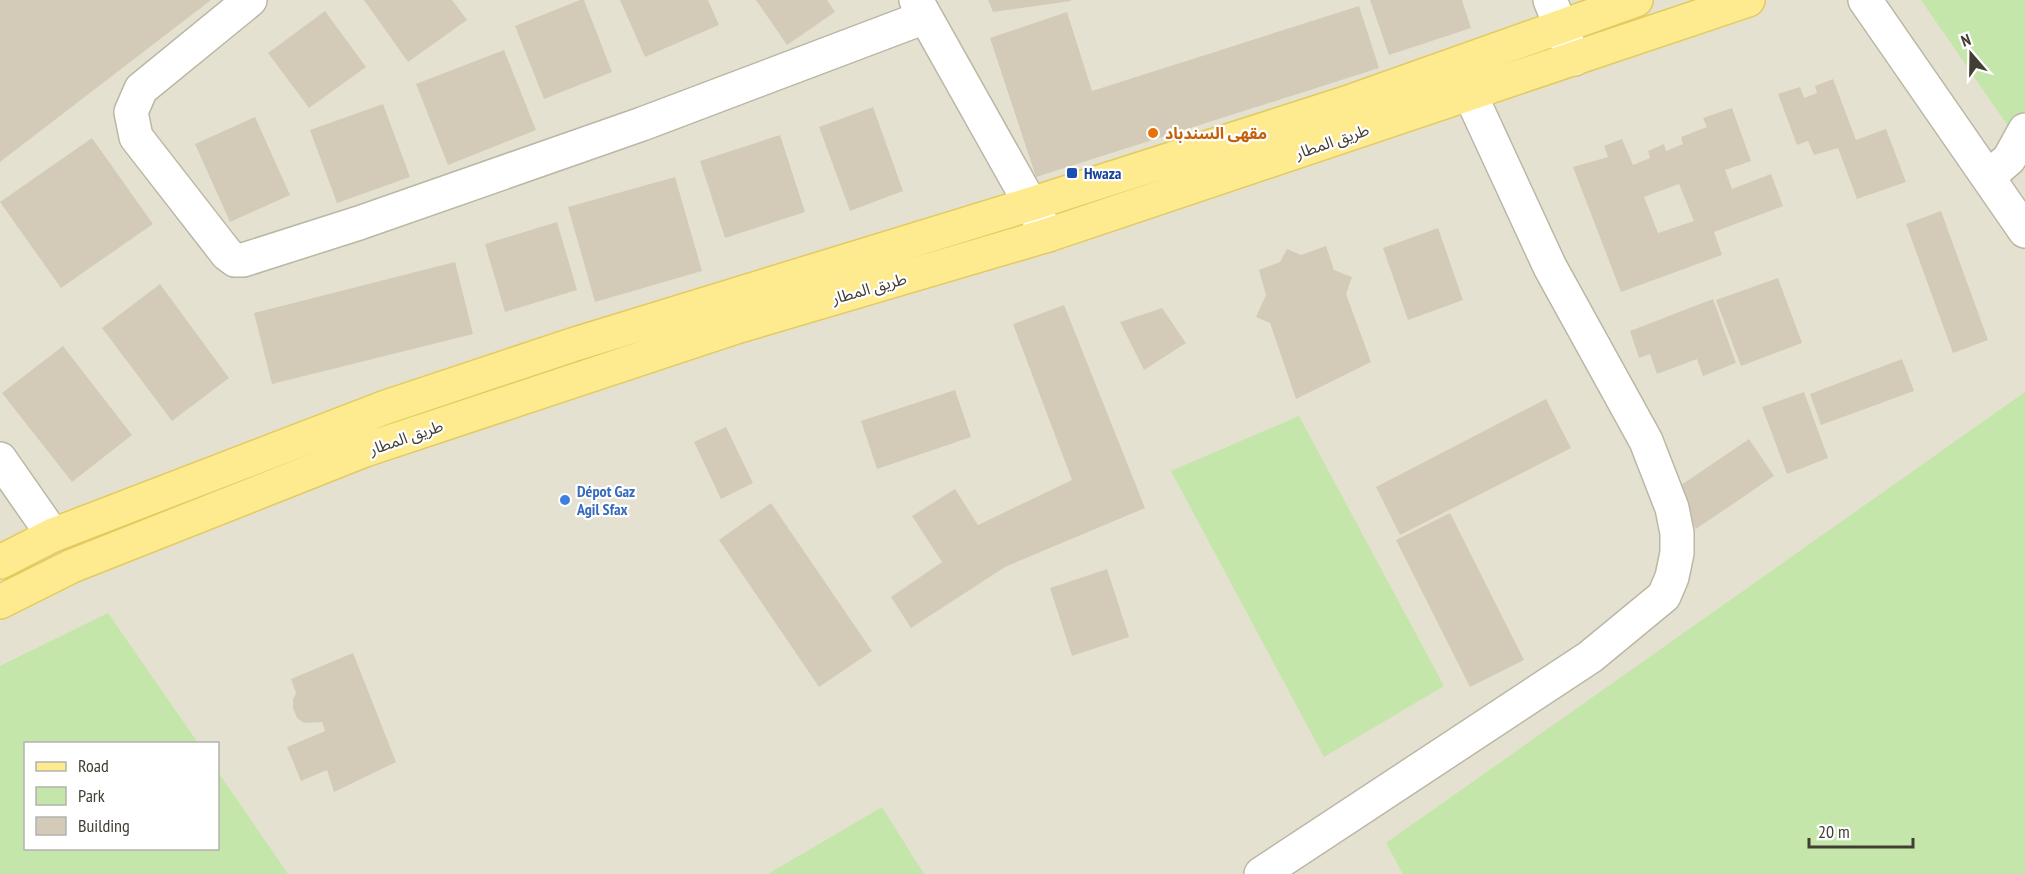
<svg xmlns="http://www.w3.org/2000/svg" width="2025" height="874" font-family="'PT Sans Narrow','Noto Sans Arabic',sans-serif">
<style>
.residential{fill:#e5e1d0;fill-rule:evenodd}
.green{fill:#c4e6aa}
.building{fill:#d3cbb8;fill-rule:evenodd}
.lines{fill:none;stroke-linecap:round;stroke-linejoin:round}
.minor-casing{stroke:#bcb7a5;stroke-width:36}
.major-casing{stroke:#e2ca5f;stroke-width:36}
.minor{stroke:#fff;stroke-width:33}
.major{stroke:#feeb8f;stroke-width:33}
.food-dot{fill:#e8710a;stroke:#fff;stroke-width:2}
.transit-dot{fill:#1a4fb4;stroke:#fff;stroke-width:2}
.shop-dot{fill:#3f7fe0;stroke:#fff;stroke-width:2}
.labels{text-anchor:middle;stroke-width:4.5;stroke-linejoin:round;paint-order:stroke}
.food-label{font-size:16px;font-weight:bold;fill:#c56008;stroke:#fff;text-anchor:start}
.street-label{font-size:16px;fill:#423e33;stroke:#fff}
.transit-label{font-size:16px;font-weight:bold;fill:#164399;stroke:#fff;text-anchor:start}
.shop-label{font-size:16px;font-weight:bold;fill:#366cbe;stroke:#fff;text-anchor:start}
</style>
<rect width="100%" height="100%" fill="#f1eee2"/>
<path class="residential" d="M0,0h2025v874h-2025zM26,744h192v104h-192z"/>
<path class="green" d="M1921,0h104v150l-6,-8z
M2025,392v482h-622l-17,-31z
M1299,416l145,270 -120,71 -153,-286z
M108,613l90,130 -172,1v104h192v-76l70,102h-288v-208z
M882,807l42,67h-156z"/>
<path class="building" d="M0,0h211l-211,162z
M364,0h88l15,20 -59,42z
M580,0h4l28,72 -68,27 -29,-73z
M620,0h88l11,25 -74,32z
M756,0h71l8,12 -48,33z
M988,0h83v1l-78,11z
M1370,0h92l9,28 -82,27z
M1359,6l20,62 -343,109 -46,-139 77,-26 25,79z
M325,11l41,56 -57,41 -41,-55z
M504,50l32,80 -88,35 -32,-81z
M1833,79l23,61 30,-11 20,53 -49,17 -19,-51 -24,7 -6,-14 -11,4 -19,-51 22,-7 4,11 13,-5 -2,-7z
M383,104l27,73 -73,26 -27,-73z
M873,107l30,84 -53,20 -31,-84z
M1732,108l19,53 -26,9 7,19 39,-15 12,32 -69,26 8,23 -101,37 -48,-125 35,-10 -4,-11 18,-7 11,26 17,-7 -2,-7 16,-7 2,7 17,-7 -2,-7 26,-10 -4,-9zM1679,184l15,37 -36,12 -14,-36z
M255,117l35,78 -60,27 -35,-78z
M780,135l25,77 -80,26 -25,-77z
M92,138l61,86 -92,64 -61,-86z
M675,177l27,94 -107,31 -27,-95z
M1941,211l47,129 -35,13 -47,-129z
M557,222l20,68 -72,22 -20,-68z
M1438,228l25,72 -55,20 -25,-72z
M1326,246l8,24 18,7 -6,17 25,68 -75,37 -26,-76 -14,-6 10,-22 -7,-25 21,-8 7,-13 14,6z
M455,262l18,72 -201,50 -18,-71z
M1778,278l24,65 -61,23 -25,-66z
M160,284l69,94 -57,43 -70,-93z
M1713,299l23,64 -33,13 -6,-17 -40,15 -7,-20 -11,4 -9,-27z
M1064,305l81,203 -140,59 -94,61 -20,-31 51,-35 -30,-46 43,-27 23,36 94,-45 -59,-156z
M1162,308l24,35 -42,27 -24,-48z
M63,346l69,89 -60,47 -70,-89z
M1902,359l12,32 -93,34 -11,-31z
M955,390l16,47 -94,32 -16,-48z
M1804,392l24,66 -41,16 -25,-67z
M1546,399l25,49 -171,87 -24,-48z
M726,427l27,56 -32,16 -27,-57z
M1749,439l25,37 -78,53 -25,-37z
M771,503l101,148 -53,36 -100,-147z
M1450,513l74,147 -54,27 -74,-147z
M1107,569l22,68 -57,19 -22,-68z
M353,653l43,109 -62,30 -7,-22 -26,11 -14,-34 38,-16 -3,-9 -18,1 -7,-5 -4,-10v-9l3,-6 -5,-14z"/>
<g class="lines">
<defs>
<path id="minor" d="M250,0l-109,89 -10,23 5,25 91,117 8,6h8l116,-37 283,-99 283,-107
M916,0l132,235
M1550,0l24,59
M1865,0l160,231
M1988,177l21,-18 16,-29
M0,459l53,76
M1261,874l329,-217 74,-61 8,-19 5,-24v-20l-5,-25 -26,-67 -96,-174 -80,-173"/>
<path id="major" d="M0,562l53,-27 333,-128 186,-62 459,-141 315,-101 290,-103
M0,602l72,-36 293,-116 371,-123 312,-92 700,-235"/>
</defs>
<use href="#minor" class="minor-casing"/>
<use href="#major" class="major-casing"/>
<use href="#minor" class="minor"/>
<use href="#major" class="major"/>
</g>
<circle class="food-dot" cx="1153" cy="133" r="6"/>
<rect class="transit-dot" x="1066" y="167" width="12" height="12" rx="3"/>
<circle class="shop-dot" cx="565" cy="500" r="6"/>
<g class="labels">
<g class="food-label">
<text x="1165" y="139">مقهى السندباد</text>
</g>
<g class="street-label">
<text transform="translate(1332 141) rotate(-19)" y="6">طريق المطار</text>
<text transform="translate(869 288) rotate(-16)" y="6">طريق المطار</text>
<text transform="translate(406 437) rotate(-19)" y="6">طريق المطار</text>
</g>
<g class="transit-label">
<text x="1084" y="179">Hwaza</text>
</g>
<g class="shop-label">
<text x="577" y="497">Dépot Gaz<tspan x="577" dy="18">Agil Sfax</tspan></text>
</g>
</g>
<rect x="24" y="742" width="195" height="108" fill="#ffffff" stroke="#b3b2ad" stroke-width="1.5"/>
<rect x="36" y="762" width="30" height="9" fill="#feeb8f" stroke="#b3b2ad" stroke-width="1.5"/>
<text x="78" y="772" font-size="18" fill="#423e33">Road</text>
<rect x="36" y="787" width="30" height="18" fill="#c4e6aa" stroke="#b3b2ad" stroke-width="1.5"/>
<text x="78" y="802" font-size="18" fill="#423e33">Park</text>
<rect x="36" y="817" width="30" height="18" fill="#d3cbb8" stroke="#b3b2ad" stroke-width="1.5"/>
<text x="78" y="832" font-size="18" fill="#423e33">Building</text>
<g transform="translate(1971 54) rotate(340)" stroke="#ffffff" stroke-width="4.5" paint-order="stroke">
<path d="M0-4.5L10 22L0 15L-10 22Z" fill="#423e33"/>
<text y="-9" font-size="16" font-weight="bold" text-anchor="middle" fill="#423e33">N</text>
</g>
<path d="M1809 838v9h104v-9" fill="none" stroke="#423e33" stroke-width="3"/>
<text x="1818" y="838" font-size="18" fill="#423e33" stroke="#ffffff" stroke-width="4.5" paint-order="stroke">20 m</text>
</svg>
